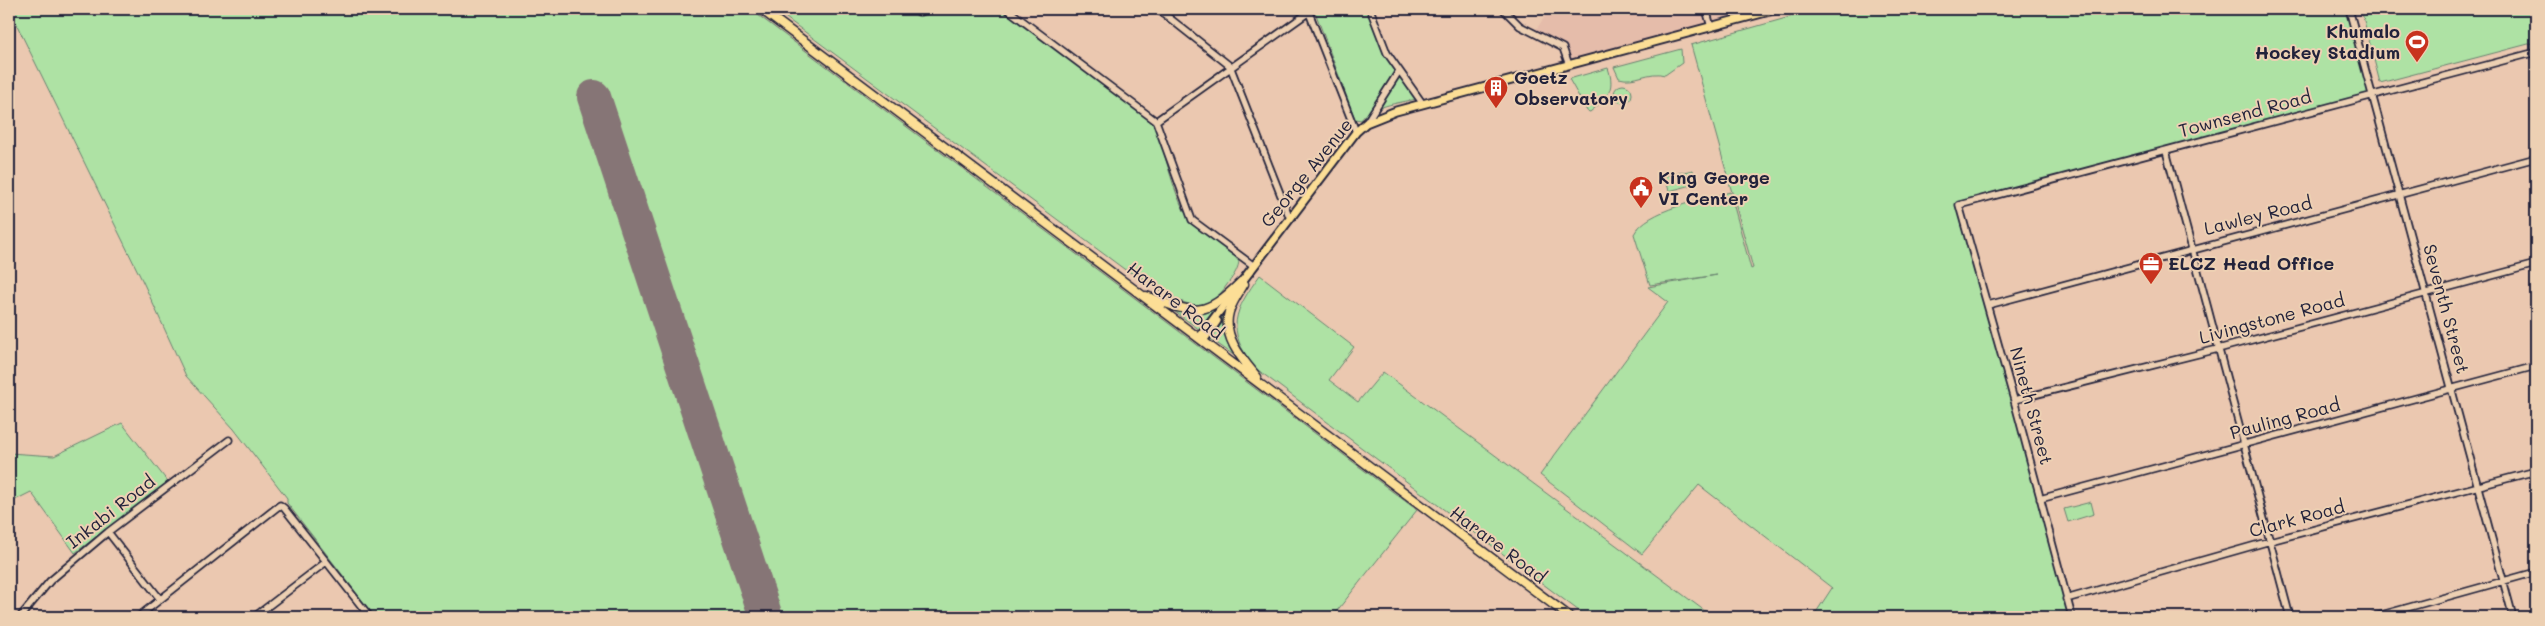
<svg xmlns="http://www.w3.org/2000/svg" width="2545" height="626" font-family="Mali,sans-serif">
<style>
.built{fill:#e5bcaa}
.green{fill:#aee2a4;stroke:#688270}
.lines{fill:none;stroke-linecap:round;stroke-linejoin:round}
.runway{stroke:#867576;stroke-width:34}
.minor-casing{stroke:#22223b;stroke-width:9}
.major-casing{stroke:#22223b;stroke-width:11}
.highway-casing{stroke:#22223b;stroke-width:11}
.minor{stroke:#edd0b3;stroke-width:5.5}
.major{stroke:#fcde96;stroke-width:7}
.highway{stroke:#fcde96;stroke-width:8}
.labels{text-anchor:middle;stroke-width:4;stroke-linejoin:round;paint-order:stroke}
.poi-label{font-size:18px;font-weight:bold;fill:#22223b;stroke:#edd0b3;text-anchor:start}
.street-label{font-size:18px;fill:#22223b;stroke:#edd0b3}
</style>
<rect width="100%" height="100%" fill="#ebc8b0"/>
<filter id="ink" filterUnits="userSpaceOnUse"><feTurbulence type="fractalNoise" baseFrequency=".02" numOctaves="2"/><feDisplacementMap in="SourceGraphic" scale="10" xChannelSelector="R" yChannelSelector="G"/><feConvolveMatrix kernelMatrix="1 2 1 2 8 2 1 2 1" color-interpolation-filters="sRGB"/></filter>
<g filter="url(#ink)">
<path class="built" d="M1550,9h215l-194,53 -2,-9 -5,-7 -29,-15z"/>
<path class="green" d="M9,9h741l667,501 -85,107h-957l-88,-114v-5l-53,-69 -48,-53 -42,-92z
M774,9h136l7,5 22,-5h63l151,114 4,6c7,21 19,76 33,90 14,17 37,24 49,43 -2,10 -7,16 -13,24 -24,38 -56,10 -82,-7 -6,-4 -14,-6 -20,-10z
M1314,9h55l29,63 18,27c-16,4 -46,7 -55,21l-6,-1z
M1818,9h532l22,86 -415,108 113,414h-257l19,-29 -133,-103 -57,69 -102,-79 128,-173 -20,-15 69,-12 -67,10 -16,-51c13,-25 69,-34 96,-42l21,77 2,-1 -62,-223z
M2361,9h175v33l-156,41z
M1681,49l1,14 -17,12c-16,-5 -30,8 -46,3l-5,-11z
M1608,68c8,22 -1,30 -18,44l-3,-1 -18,-32z
M1614 94a9 9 0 1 1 18 0a9 9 0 1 1-18 0Z
M1693,170l3,14 -27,7 -4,-15z
M1260,275l94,72 -25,33 29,22 25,-30 330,245h-126l-333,-250c-29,-38 -20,-56 6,-92z
M1224,302l-24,28 -33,-24 16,5z
M1227,310v10l15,41 -34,-24z
M122,423l46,59 -93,71 -44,-61 -22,11v-50l45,3z
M2091,502l3,12 -26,8 -4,-13z"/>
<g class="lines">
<path class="runway" d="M594,97l172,520"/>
<defs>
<path id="minor" d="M913,9l6,3 14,-3
M1007,9l149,112 36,99 62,46
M1158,9l72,57 59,150
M1370,9l17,44 36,51
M1503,9l17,17 43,22 6,17
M1706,9l5,18
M2349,9l164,608
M1308,10l48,122
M1156,121l153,-109 -5,-3
M1366,123l33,-52
M2166,151l124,466
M1988,305l548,-147
M2014,400l204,-51 318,-85
M2040,499l496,-133
M108,532l52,67
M2066,599l204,-58 266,-70
M20,617l30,-36 58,-49 121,-92
M138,617l142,-112 4,3 86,109
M254,617l72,-55
M2072,617l-58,-217 -55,-195 577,-153
M2374,617l162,-45"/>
<path id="major" d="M1199,338l157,-206 10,-9 30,-12 381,-102
M1203,341l14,-20"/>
<path id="highway" d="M761,9l809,608
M1244,284c-5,8 -12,18 -15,28 -7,25 13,47 28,65
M1146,296c47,17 57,24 95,-14"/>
</defs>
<use href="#minor" class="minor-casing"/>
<use href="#major" class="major-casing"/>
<use href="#highway" class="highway-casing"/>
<use href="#minor" class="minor"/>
<use href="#major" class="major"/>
<use href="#highway" class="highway"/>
</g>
</g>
<defs>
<symbol id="stadium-pin" viewBox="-11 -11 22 30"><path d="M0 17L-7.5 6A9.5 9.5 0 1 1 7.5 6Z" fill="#c8321e" stroke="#edd0b3"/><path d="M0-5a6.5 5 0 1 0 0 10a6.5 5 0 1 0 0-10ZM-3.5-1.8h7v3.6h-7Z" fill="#fff"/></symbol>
<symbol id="building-pin" viewBox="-11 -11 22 30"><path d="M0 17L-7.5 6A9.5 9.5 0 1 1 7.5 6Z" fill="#c8321e" stroke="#edd0b3"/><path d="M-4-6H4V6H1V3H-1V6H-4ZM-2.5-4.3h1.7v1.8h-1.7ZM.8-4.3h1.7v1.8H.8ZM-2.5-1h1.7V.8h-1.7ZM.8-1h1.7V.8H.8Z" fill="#fff"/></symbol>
<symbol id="civic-pin" viewBox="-11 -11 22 30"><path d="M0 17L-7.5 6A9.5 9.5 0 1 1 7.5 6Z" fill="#c8321e" stroke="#edd0b3"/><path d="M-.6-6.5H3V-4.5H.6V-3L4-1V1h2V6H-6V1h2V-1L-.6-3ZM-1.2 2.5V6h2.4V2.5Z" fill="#fff"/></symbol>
<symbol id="office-pin" viewBox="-11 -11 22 30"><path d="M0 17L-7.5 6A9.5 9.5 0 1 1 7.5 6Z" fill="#c8321e" stroke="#edd0b3"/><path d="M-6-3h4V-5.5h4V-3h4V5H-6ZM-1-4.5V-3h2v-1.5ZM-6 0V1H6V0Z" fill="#fff"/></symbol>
</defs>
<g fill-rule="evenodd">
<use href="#stadium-pin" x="2403" y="28" width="28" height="38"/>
<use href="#building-pin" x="1482" y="74" width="28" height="38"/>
<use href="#civic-pin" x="1627" y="174" width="28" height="38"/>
<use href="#office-pin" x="2137" y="250" width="28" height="38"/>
</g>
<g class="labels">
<g class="poi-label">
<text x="2400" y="38" text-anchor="end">Khumalo<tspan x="2400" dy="21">Hockey Stadium</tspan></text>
<text x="1514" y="84">Goetz<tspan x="1514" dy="21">Observatory</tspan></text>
<text x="1658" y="184">King George<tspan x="1658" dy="21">VI Center</tspan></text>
<text x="2168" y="270">ELCZ Head Office</text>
</g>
<g class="street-label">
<text transform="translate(2245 114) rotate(-15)" y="6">Townsend Road</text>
<text transform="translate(1307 173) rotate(-51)" y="6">George Avenue</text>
<text transform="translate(2258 216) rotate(-14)" y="6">Lawley Road</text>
<text transform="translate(1175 301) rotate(37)" y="6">Harare Road</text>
<text transform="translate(2446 309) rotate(75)" y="6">Seventh Street</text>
<text transform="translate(2272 319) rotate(-15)" y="6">Livingstone Road</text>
<text transform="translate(2031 406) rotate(75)" y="6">Nineth Street</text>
<text transform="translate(2285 419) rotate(-15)" y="6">Pauling Road</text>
<text transform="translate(111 512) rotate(-38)" y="6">Inkabi Road</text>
<text transform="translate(2297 519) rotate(-15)" y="6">Clark Road</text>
<text transform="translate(1498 545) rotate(37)" y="6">Harare Road</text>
</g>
</g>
<rect width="2545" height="626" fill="none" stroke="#edd0b3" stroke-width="30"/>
<rect x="15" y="15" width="2515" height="596" fill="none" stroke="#22223b" stroke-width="2" filter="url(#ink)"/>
</svg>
